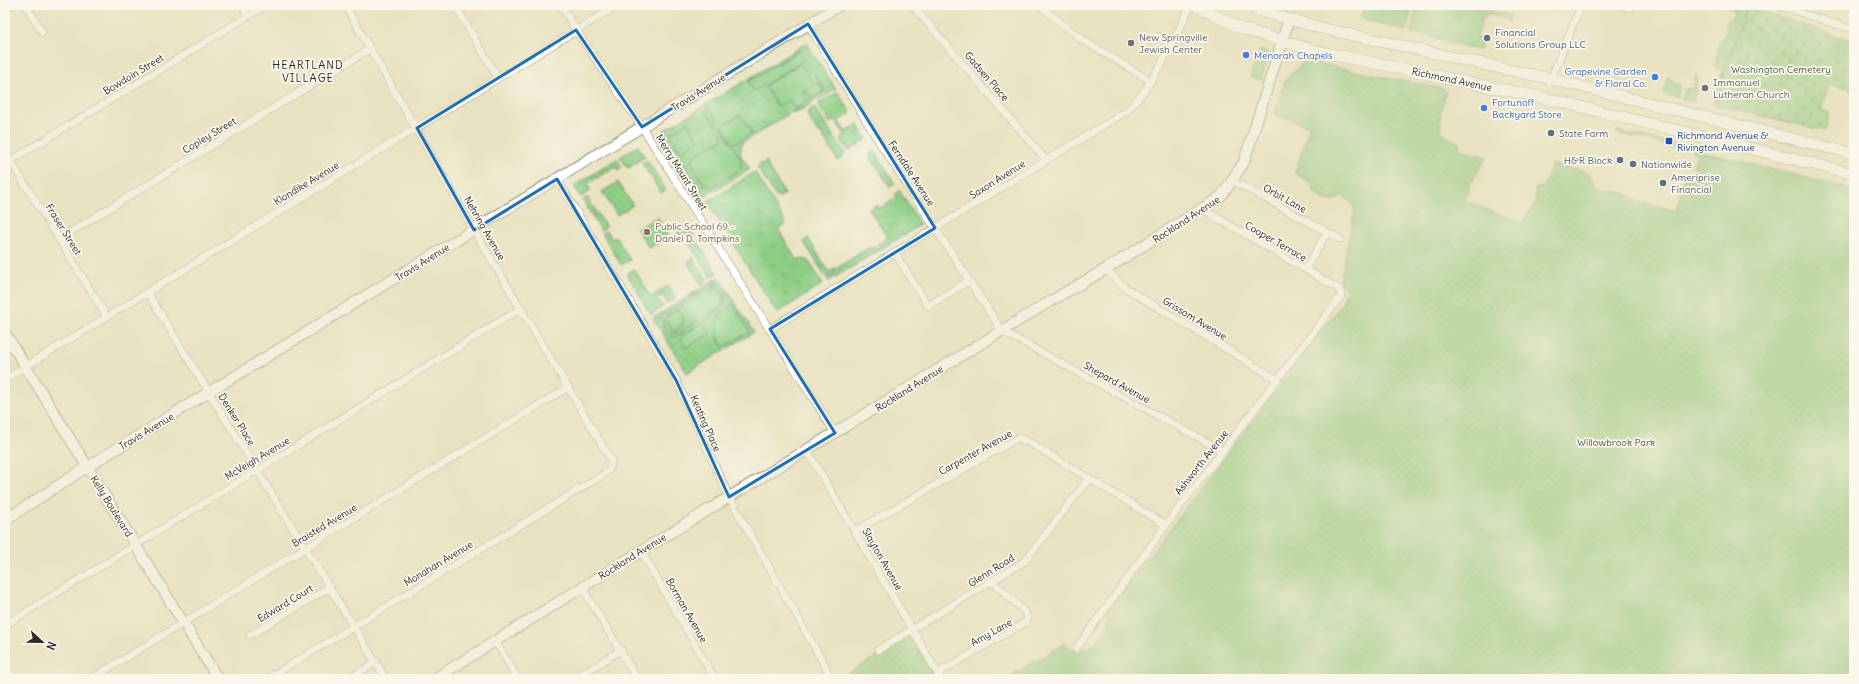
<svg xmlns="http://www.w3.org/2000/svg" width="1859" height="684" font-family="Delius,sans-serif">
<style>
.grass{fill:url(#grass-tufts);stroke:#5c7c58}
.cemetery{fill:url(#cemetery-stones);stroke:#5c7c58}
.park{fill:url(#park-dots);stroke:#5c7c58}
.garden{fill:#8ccd84;stroke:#5c7c58;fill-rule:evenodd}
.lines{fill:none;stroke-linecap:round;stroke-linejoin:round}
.street-casing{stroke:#8a8676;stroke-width:8}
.secondary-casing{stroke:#8a8676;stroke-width:12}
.primary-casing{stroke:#8a8676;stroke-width:12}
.street{stroke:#fff;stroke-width:7}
.secondary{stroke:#fff;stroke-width:10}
.primary{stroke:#fff;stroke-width:11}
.marked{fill:none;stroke:#1f6fb2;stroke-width:3;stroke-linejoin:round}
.service-dot{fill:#5c6f8a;stroke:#fbf7ec;stroke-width:1.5}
.worship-dot{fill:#6b7280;stroke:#fbf7ec;stroke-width:1.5}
.shop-dot{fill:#3f7fe0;stroke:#fbf7ec;stroke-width:1.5}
.transit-dot{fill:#1a4fb4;stroke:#fbf7ec;stroke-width:1.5}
.education-dot{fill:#8d6e63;stroke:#fbf7ec;stroke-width:1.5}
.labels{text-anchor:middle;stroke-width:3.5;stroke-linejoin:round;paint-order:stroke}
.service-label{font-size:10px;fill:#4e5e75;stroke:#fbf7ec;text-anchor:start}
.worship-label{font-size:10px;fill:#5b616d;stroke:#fbf7ec;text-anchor:start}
.shop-label{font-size:10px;fill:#366cbe;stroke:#fbf7ec;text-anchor:start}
.park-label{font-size:10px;fill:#485c46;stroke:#fbf7ec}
.street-label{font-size:10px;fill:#2b2b2b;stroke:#fbf7ec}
.transit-label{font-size:10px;fill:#164399;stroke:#fbf7ec;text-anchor:start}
.education-label{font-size:10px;fill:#785e54;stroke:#fbf7ec;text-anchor:start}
.neighbourhood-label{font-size:11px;letter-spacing:1px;fill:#2b2b2b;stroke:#fbf7ec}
</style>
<defs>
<pattern id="grass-tufts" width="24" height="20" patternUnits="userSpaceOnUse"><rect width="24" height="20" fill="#8ccd84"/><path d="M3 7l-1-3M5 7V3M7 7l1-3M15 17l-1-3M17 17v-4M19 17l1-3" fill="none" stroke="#79b072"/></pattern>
<pattern id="cemetery-stones" width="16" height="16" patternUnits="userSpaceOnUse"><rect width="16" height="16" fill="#8ccd84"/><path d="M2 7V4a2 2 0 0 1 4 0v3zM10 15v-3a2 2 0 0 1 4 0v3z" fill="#79b072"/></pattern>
<pattern id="park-dots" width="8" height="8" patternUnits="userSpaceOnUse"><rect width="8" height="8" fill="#8ccd84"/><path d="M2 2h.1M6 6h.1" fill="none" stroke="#79b072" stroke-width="1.8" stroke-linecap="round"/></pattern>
</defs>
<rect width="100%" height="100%" fill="#fbf7ec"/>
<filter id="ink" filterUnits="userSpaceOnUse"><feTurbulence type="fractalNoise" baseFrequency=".025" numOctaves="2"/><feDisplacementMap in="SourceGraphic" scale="8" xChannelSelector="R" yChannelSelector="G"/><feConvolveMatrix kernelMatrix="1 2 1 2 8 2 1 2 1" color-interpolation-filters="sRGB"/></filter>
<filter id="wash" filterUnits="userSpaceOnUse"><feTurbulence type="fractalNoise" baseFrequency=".012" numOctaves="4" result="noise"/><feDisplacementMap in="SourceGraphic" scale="16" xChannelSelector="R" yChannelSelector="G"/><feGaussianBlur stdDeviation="0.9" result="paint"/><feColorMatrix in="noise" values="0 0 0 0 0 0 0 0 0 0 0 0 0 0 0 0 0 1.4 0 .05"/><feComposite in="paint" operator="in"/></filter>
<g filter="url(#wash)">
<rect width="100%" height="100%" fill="#e9e2c1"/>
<path class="grass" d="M1365,5h97l48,10 -1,7 -2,-3 -21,-5 -2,5 -3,1 -4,18 5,2 -2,10 -41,-10 -1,-5 -2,4 -25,-7 5,-21 -7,-1 -1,3 3,1 -4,17 -47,-12z
M1729,5l18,2 -28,79 3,-17 -7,-1 4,-26 7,-10 1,-9 5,-6 3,-7 -6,-3z
M806,43l30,46 -42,25 -1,-2 31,-21 -27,-42z
M1260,50l7,2v2l2,1 -8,25 -11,-3z
M1696,76l2,3 -5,23 -11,-3 3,-10 8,-1z
M1667,77l5,1 -1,5 9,2 -3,12 -13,-3z
M838,92l13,21 -13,8 8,11 12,-8 9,15 -18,12 -9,-12 5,-4 -10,-15 -5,3 -12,-17 1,-3z
M814,107l30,45 -1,6 -5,3 -18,-29 -2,1 -11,-18 1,-4z
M638,146l7,11 -17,11 -8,-11z
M875,151l20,33 -5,3 -21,-32z
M617,159l5,8 -4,3 -2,-4 -29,18 4,7 -10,6 -7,-11z
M647,160l19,30 -5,3 -19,-30z
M766,161l2,3 -1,1 18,29 -5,3h-4l-19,-30z
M755,172l31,52 -8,5 18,30 12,1 15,24 -46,29 -70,-111z
M899,190l21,35 -39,24 -3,-5 10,-6 -19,-29 7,-4 3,4 18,-12 -2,-3z
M587,197l19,30 -5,4 -18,-31z
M657,217l12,18 -20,13 -12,-19z
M687,225l30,48 -6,5 -25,-39 -3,2 -6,-9z
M607,231l5,8 4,-2 14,23 -9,5 -19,-32z
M808,238l21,34 7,-4 1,2 -11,7 -22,-35z
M876,246l3,4 -50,31 -2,-3 13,-8 -2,-3 32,-20 1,2z
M693,257l14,23 -6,4 -13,-21z
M634,269l17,28 17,-11 8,13 -10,5 -1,-6 -4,-2 -3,4 6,6 -13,9 -24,-41z"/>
<path class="cemetery" d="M1747,7l107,34v49l-25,-6 -8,25 9,3 -5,19 -112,-27z"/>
<path class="park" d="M797,49l28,42 -83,52 -2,11 10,15 -46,28 -41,-66z
M1305,61l139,28 2,3c-6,22 -15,43 14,51l-1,6 28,8 -18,29 -4,15 57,22 14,-22 -1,-12 9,-3 8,-22 38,9 4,10 8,6 23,4 18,10 33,8 8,-33 6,1 7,-25 -5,-5 162,41v489h-848l59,-36c3,3 6,7 10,8 10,1 29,-13 32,-22 2,-7 2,-13 1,-19l234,-306 4,-13 -6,-9 15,-73 -6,-9 -7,-4 -9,5c-13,-1 -19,-6 -21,-18l-17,-10 15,-47 -36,-12 11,-34z
M618,182l15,23 -16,10 -15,-23z
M719,277l35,55 -67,41 -34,-55z
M909,637l3,2 24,40h-97z"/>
<path class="garden" d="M799,51l5,9 -50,31 -6,-9z
M801,63l13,22 4,-3 6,9 -13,8 -5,-9 -4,2 5,10 -12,7 -6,-9 -11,7 -13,-21z
M709,108l32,51 -1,6 2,3 -31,20 -2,-3 -6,-2 -12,-21 2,-5 31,-19 -18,-28z
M740,115l12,18 -18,11 -12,-18z
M688,122l11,18 -18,12 -11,-18z
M1618,131l64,15 -1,2 -65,-15z
M717,281l1,2 -5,2 9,4 4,8c0,4 -1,8 -4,11 -6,6 -34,24 -42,27 -12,5 -20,-7 -17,-18l-5,3 -1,-2zM711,288c12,1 16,11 8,20l-39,24c-10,3 -18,-3 -15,-14l9,13 8,-5 2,-7 -5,-9 -13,7 2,-3z
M733,304l15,25h2l-1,3 -26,15c-11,-16 -8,-35 10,-43z
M703,323l7,11 -24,14 -6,-11z"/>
</g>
<g filter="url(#ink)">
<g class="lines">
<defs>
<path id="street" d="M26,5l16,27
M242,5l6,11
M455,5l43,73
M561,5l15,25 66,97 193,306
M912,5l134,155
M1039,5l42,34 70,42
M1620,5l10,3
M1776,5l78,25
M808,24l68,113 126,194 221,120
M1551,79l30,-74
M5,152l102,165
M10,161l256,-156
M557,179l119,201 53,117 98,172 2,10
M1233,181l107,58
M59,239l311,-190
M895,253l33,53 40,-25
M1106,269l18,18 154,93
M1305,269l22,-36
M147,292l239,387
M770,329l357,-218c29,-30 46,-69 64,-106
M5,379l613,-374
M807,450l134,229
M855,531l163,-93 9,3 139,84
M641,551l74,128
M582,587l55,92
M5,625l515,-316
M250,635l80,-48
M495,641l23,38
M1076,649l90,-124 175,-229 -2,-7 -137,-80
M878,650l147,-89 64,-83
M938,673l88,-51 2,-4 -3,-6 -32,-30
M91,679l476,-291
M267,679l336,-204c6,-5 9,-7 8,-15l-137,-230 -129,-225
M348,679l28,-17
M574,679l47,-29"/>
<path id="secondary" d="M5,333l213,346
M5,520l82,-53 753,-462
M434,679l207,-128 408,-249 57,-33 105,-66 10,-7 6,-8 17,-26 45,-143"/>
<path id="primary" d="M1195,5l45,23 72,22 241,50 301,74
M1248,5l12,6 65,18 226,50 303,75"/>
</defs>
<use href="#street" class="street-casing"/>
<use href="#secondary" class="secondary-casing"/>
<use href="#primary" class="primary-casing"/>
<use href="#street" class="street"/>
<use href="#secondary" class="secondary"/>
<use href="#primary" class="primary"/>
</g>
</g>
<path d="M0 0H1859V684H0ZM808,24l127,204 -165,101 65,104 -106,64 -53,-117 -119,-201 -83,51 -57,-102 159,-98 66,97z" fill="#e9e2c1" fill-opacity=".55" fill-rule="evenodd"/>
<path class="marked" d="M808,24l127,204 -165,101 65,104 -106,64 -53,-117 -119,-201 -83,51 -57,-102 159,-98 66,97z"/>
<g class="service-dot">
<circle cx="1487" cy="38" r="4"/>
<circle cx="1551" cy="133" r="4"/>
<circle cx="1620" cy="160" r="4"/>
<circle cx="1633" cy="164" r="4"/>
<circle cx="1663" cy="183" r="4"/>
</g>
<g class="worship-dot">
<circle cx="1131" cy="43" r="4"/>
<circle cx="1705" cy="88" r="4"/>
</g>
<g class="shop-dot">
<circle cx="1246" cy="55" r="4"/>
<circle cx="1655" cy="77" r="4"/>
<circle cx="1484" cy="108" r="4"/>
</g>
<rect class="transit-dot" x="1665" y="137" width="8" height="8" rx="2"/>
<circle class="education-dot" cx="647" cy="232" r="4"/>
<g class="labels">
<g class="service-label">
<text x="1495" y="36">Financial<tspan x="1495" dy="12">Solutions Group LLC</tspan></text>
<text x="1559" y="137">State Farm</text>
<text x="1612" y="164" text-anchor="end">H&amp;R Block</text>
<text x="1641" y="168">Nationwide</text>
<text x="1671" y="181">Ameriprise<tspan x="1671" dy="12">Financial</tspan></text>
</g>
<g class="worship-label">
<text x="1139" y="41">New Springville<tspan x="1139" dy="12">Jewish Center</tspan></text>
<text x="1713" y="86">Immanuel<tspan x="1713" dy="12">Lutheran Church</tspan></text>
</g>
<g class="shop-label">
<text x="1254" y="59">Menorah Chapels</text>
<text x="1647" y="75" text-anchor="end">Grapevine Garden<tspan x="1647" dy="12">&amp; Floral Co.</tspan></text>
<text x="1492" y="106">Fortunoff<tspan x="1492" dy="12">Backyard Store</tspan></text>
</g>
<g class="park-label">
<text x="1781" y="73">Washington Cemetery</text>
<text x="1616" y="446">Willowbrook Park</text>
</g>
<g class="street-label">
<text transform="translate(133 74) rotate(-31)" y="4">Bowdoin Street</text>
<text transform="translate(987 76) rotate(49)" y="4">Gadsen Place</text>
<text transform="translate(1452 79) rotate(12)" y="4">Richmond Avenue</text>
<text transform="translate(698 92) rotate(-32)" y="4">Travis Avenue</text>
<text transform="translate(209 135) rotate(-31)" y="4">Copley Street</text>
<text transform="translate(682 172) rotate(58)" y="4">Merry Mount Street</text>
<text transform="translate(912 173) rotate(57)" y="4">Ferndale Avenue</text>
<text transform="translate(997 179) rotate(-32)" y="4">Saxon Avenue</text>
<text transform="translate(306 183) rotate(-31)" y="4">Klondike Avenue</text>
<text transform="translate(1285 198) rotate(29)" y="4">Orbit Lane</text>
<text transform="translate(1186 219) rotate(-33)" y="4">Rockland Avenue</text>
<text transform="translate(485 228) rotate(60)" y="4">Nehring Avenue</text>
<text transform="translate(64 229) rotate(58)" y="4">Fraser Street</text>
<text transform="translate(1276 241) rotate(30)" y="4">Cooper Terrace</text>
<text transform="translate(422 262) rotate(-32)" y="4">Travis Avenue</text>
<text transform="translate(1195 318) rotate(31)" y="4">Grissom Avenue</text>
<text transform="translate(1117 382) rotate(29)" y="4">Shepard Avenue</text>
<text transform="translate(909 388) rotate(-32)" y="4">Rockland Avenue</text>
<text transform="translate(237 419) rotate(58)" y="4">Denker Place</text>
<text transform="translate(706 423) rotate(66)" y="4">Keating Place</text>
<text transform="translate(146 431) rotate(-31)" y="4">Travis Avenue</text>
<text transform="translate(975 452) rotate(-29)" y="4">Carpenter Avenue</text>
<text transform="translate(257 458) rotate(-31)" y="4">McVeigh Avenue</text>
<text transform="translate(1201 462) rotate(-52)" y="4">Ashworth Avenue</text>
<text transform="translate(112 506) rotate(58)" y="4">Kelly Boulevard</text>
<text transform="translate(324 525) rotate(-31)" y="4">Braisted Avenue</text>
<text transform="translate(632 556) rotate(-32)" y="4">Rockland Avenue</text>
<text transform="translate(883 559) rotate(60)" y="4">Slayton Avenue</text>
<text transform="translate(438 563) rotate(-31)" y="4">Monahan Avenue</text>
<text transform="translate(991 570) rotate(-32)" y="4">Glenn Road</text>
<text transform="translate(285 603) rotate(-31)" y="4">Edward Court</text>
<text transform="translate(687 610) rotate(60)" y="4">Borman Avenue</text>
<text transform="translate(991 632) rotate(-29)" y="4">Amy Lane</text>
</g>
<g class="transit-label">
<text x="1677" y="139">Richmond Avenue &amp;<tspan x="1677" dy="12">Rivington Avenue</tspan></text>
</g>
<g class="education-label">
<text x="655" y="230">Public School 69 -<tspan x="655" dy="12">Daniel D. Tompkins</tspan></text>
</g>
<g class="neighbourhood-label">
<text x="308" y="69">HEARTLAND<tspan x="308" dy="13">VILLAGE</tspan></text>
</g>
</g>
<rect width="1859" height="684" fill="none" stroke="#fbf7ec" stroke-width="20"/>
<g transform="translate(42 642) rotate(112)" stroke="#fbf7ec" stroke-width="3" paint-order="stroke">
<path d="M0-3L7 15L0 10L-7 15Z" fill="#2b2b2b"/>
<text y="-6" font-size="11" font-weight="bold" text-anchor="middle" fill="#2b2b2b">N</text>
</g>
</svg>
